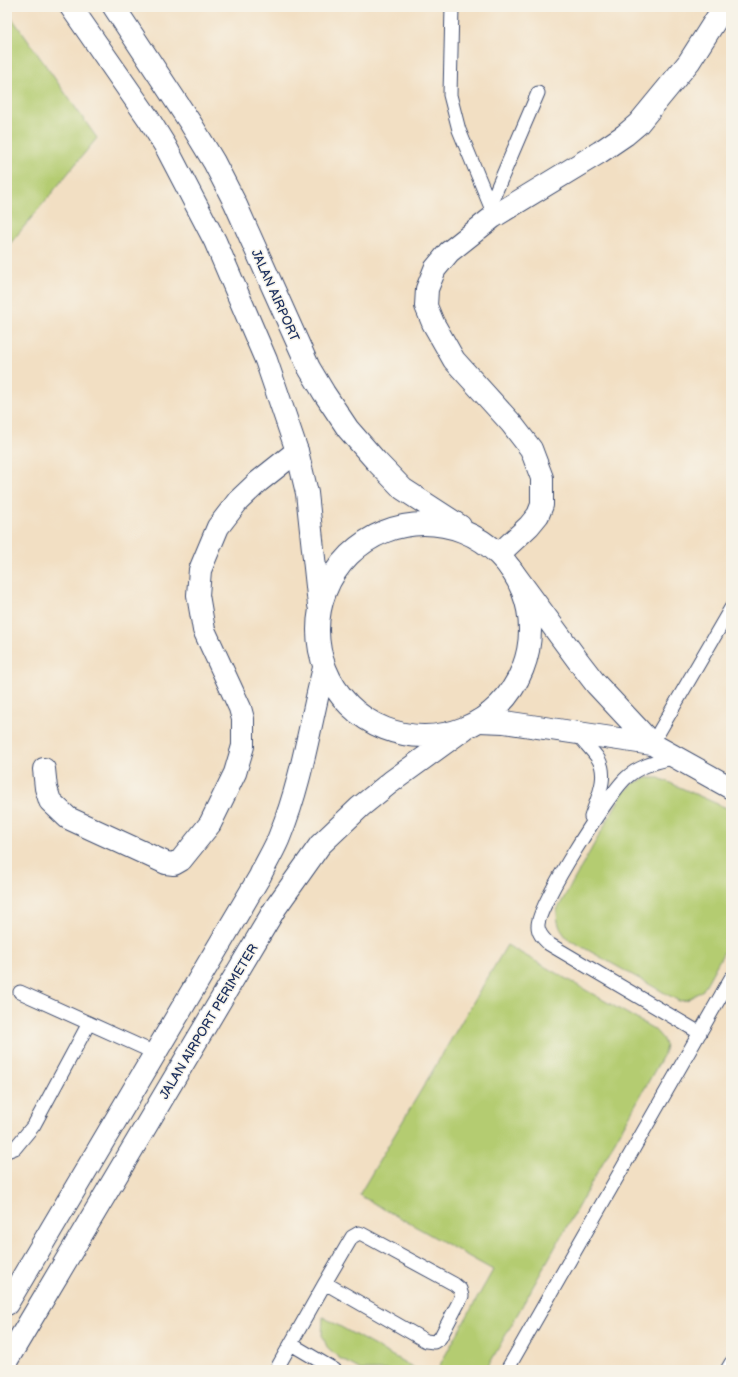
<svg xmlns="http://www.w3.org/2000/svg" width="738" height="1377" font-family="'Balsamiq Sans',sans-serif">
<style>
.green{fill:#b4cc71;stroke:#687e68}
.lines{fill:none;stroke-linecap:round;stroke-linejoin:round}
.lane-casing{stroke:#3b496d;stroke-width:15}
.street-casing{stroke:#3b496d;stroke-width:24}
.secondary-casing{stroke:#3b496d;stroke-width:24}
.lane{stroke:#fff;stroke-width:13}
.street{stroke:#fff;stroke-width:22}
.secondary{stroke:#fff;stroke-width:22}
.labels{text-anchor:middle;stroke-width:3;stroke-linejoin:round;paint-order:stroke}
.street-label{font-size:13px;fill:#1b2f5e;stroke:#f7f3e8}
</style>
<rect width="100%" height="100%" fill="#f7f3e8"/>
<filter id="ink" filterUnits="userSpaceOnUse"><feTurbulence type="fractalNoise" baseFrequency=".025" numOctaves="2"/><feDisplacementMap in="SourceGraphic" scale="8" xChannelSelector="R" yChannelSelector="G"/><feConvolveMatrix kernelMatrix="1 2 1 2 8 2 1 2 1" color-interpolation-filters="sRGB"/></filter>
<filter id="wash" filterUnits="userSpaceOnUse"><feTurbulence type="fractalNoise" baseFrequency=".012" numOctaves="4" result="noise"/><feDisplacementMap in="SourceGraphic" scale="16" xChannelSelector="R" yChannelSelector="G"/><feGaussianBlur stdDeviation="0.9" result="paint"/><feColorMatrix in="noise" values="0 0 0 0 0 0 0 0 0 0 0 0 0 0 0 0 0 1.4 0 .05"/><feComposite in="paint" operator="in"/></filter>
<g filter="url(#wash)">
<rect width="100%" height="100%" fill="#f2dfc3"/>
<path class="green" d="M7,11l90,127 -88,107 -2,-3z
M647,778h12l72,32v129l-28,51 -16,10 -8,1 -111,-62c-9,-10 -11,-16 -11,-29l66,-117 11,-10z
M507,945l147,84 8,9 4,8 -2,8 -178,316h-49l56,-100 -134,-75z
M323,1317l95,53h-57l-22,-12 -12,-11 -5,-12z"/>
</g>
<g filter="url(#ink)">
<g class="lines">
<defs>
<path id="lane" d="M452,7l-2,88 9,35 31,75 3,12
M490,205l48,-112
M577,733c6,8 14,16 20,24 13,18 0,42 -6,60
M652,744l79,-136
M676,757c-19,5 -36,8 -50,21 -17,15 -89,128 -88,148 0,8 6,13 11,18l151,89
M20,992l135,61
M7,1151l8,-3 19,-23 55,-102
M359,1233l3,1 92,50 6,5 2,7 -22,42 -6,4 -8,-1 -101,-58 27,-46z
M291,1344l44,26
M276,1370l49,-87
M507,1370l224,-392
M727,1370l4,-7"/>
<path id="street" d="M499,554l30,-28 9,-11 4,-10v-27l-11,-29 -20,-26 -57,-63 -21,-37 -7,-17 1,-17 8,-20 14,-17 44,-35 107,-65 25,-17 13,-11 51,-62 35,-55
M510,568l69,94 17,22 56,60 79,44
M479,721l25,1 148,22
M44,769l2,19 4,13 18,17 98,45 8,1 7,-4 29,-36 25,-51 8,-27v-27l-3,-11 -36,-78 -6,-35 2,-25 18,-43 20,-26 20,-19 39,-31"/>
<path id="secondary" d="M71,7l77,111 18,29 49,94 51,119 31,91 10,42 12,112
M114,7l77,117 23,38 21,41 74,165 15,25 24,36 28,32 27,28 57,37
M318 630a106 106 0 1 1 212 0a106 106 0 1 1-212 0Z
M7,1304l253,-428c6,-14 15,-27 20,-41 22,-54 30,-112 44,-167
M7,1360l269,-453 44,-62 40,-38 31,-25 73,-53"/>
</defs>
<use href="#lane" class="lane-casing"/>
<use href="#street" class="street-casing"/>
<use href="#secondary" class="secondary-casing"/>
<use href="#lane" class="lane"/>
<use href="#street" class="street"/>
<use href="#secondary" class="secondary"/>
</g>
</g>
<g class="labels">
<g class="street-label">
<text transform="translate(276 295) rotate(66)" y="5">JALAN AIRPORT</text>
<text transform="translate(208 1021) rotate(-59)" y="5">JALAN AIRPORT PERIMETER</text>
</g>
</g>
<rect width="738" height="1377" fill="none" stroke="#f7f3e8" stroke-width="24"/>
</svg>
